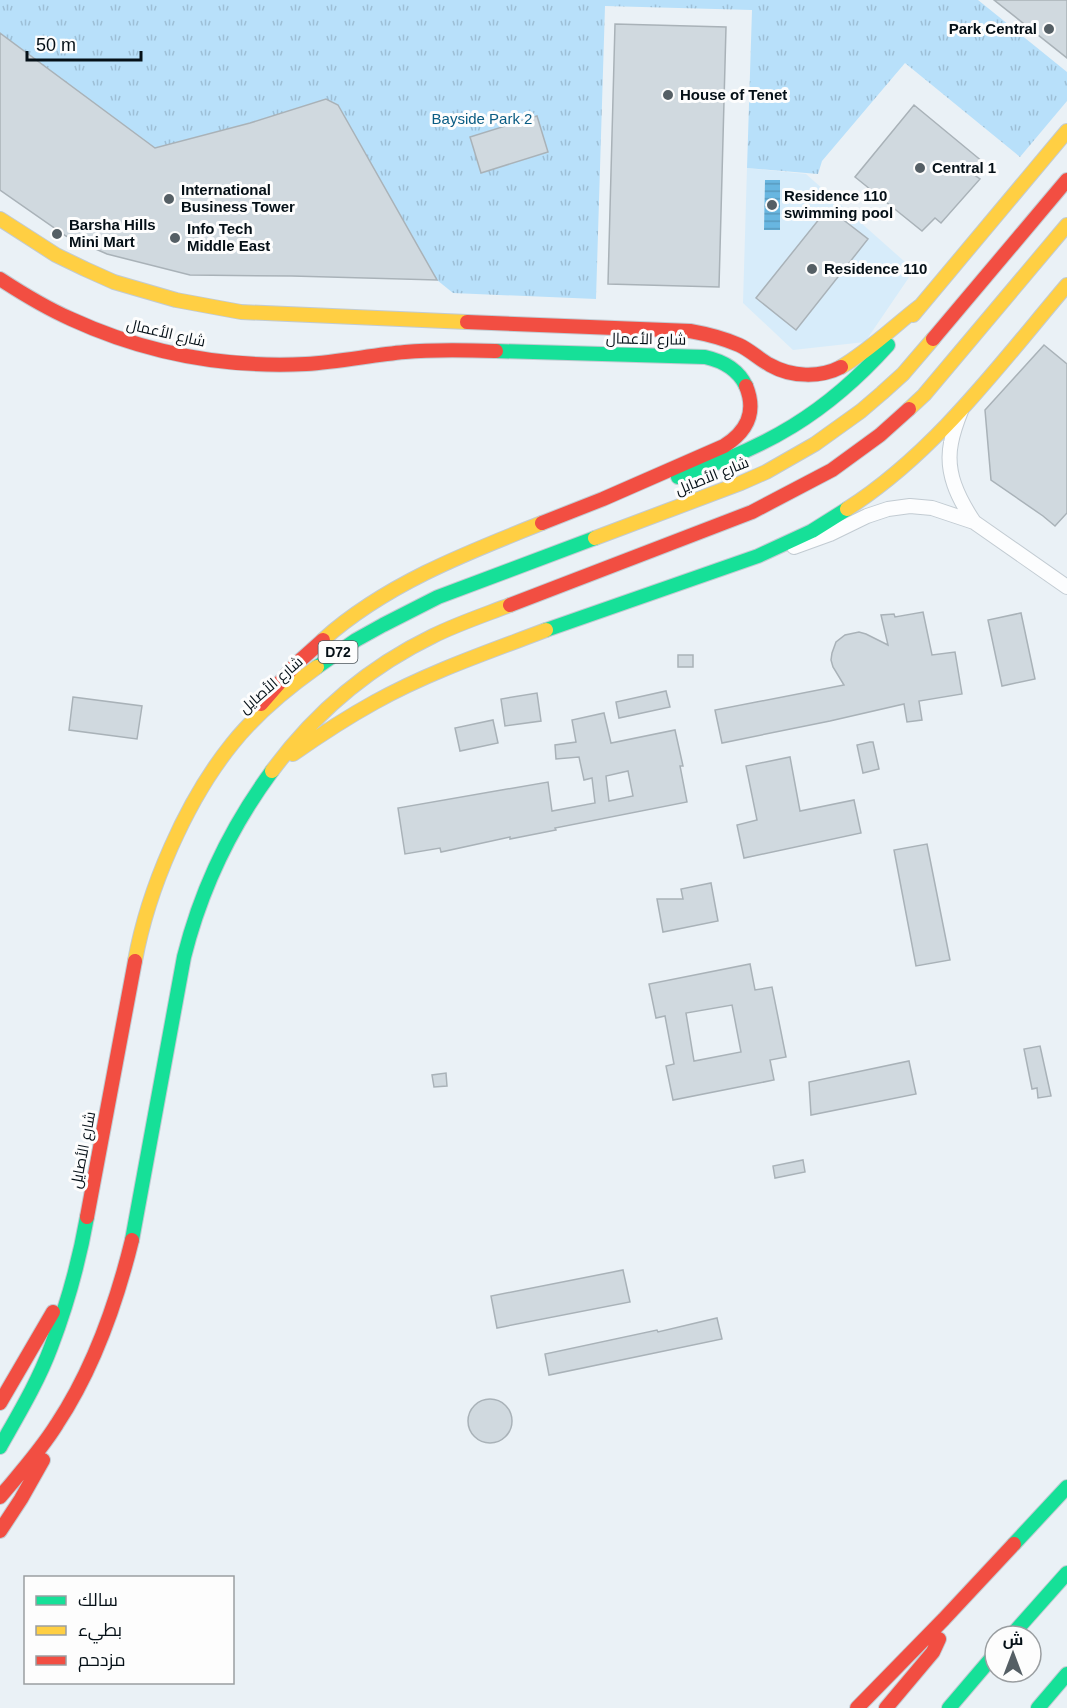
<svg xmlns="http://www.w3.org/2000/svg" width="1067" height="1708" font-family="Helvetica,Cairo,sans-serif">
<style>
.built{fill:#d7ecfa}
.park{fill:url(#park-tufts)}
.water{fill:url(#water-rules)}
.building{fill:#d0d9df;stroke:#a9b2b8;stroke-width:1.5;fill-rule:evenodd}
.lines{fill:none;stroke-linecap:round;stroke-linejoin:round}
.street-casing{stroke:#c2cbd2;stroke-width:16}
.fast-casing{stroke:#c2cbd2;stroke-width:16}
.slow-casing{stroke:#c2cbd2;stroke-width:16}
.jam-casing{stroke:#c2cbd2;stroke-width:16}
.street{stroke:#fcfdfe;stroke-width:14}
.fast{stroke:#16e098;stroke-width:14}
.slow{stroke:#ffcf43;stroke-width:14}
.jam{stroke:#f24e42;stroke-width:14}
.poi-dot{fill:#555f65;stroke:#fdfdfd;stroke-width:2}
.labels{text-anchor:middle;stroke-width:6;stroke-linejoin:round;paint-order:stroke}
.shield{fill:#fdfdfd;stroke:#4f575c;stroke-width:1.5}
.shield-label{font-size:14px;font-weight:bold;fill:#051017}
.poi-label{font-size:15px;font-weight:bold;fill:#051017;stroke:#fdfdfd;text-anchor:start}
.park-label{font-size:15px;fill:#0a5c83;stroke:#fdfdfd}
.street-label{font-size:15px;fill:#051017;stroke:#fdfdfd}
</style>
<defs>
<pattern id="park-tufts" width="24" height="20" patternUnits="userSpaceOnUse" patternTransform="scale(1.5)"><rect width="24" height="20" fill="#b8e0fa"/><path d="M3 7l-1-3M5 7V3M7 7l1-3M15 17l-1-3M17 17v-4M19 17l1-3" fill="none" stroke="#9dbfd6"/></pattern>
<pattern id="water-rules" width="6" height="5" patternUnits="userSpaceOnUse" patternTransform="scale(1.5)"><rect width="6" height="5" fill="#68b6e0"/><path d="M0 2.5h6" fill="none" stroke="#599bbf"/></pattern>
</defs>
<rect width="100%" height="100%" fill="#eaf1f6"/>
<path class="built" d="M747,168l59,6 108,96 -49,72 -72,8 -50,-47z"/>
<path class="park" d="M0,0h978l89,72v29l-47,56 -115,-94 -83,98 -4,13 -71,-6 5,-158 -147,-4 -9,293 -143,-6 -16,-13 -99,-175 -12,-6 -76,24 -95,25 -155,-115z"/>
<path class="water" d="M765,180h15v50h-16z"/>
<path class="building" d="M994,0h73v58z
M615,24l111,3 -7,260 -111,-3z
M0,33l155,115 95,-25 76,-24 12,6 99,175 -145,-4 -102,-1 -83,-21 -41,-18 -66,-46z
M914,105l69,57 -10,12 7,5 -39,44 -6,-5 -13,13 -67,-54z
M537,116l11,36 -67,21 -11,-36z
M828,208l40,31 -72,91 -40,-32z
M1044,345l23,19v149l-12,13 -12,-10 -52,-36 -6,-70z
M923,612l9,43 23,-3 7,42 -43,7 3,19 -15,2 -3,-18 -74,17 -108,22 -7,-33 129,-25 -11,-18 -2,-7 1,-7 4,-11 9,-7 14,-3 7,2 22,11 -7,-30 13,-1 1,3z
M1021,613l14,66 -33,7 -14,-66z
M678,655h15v12h-15z
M666,691l4,16 -51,11 -3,-16z
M537,693l4,28 -36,5 -4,-27z
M73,697l69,9 -5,33 -68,-9z
M604,713l7,30 64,-13 8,36h-3l7,36 -132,26 1,2 -46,9v-2l-69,15 -1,-4 -35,6 -7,-46 150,-26 4,29 43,-8 -3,-25 -8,2 -5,-23 -23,2 -1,-14 21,-3 -4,-22zM628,771l5,25 -24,5 -3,-25z
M493,720l5,23 -38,8 -5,-23z
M870,742h3l6,27 -16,4 -6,-28z
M790,757l10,54 54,-11 7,33 -117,25 -7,-33 20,-5 -11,-54z
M927,844l23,116 -34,6 -22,-116z
M711,883l7,38 -55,11 -6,-33h26l-2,-10z
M750,964l5,26 17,-3 14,70 -16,3 4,20 -101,20 -7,-34 8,-2 -9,-48 -9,2 -7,-34zM732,1005l9,47 -47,9 -8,-48z
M1040,1046l11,50 -13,2 -1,-10 -5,1 -8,-40z
M909,1061l7,33 -105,21 -2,-33z
M446,1073l1,13 -13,1 -2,-12z
M803,1160l2,12 -30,6 -2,-12z
M623,1270l7,32 -133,26 -6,-32z
M717,1318l5,21 -173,36 -4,-21 112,-24 1,2z
M468 1421a22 22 0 1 1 44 0a22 22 0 1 1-44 0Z"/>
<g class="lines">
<defs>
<path id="street" d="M961,411c-4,10 -8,21 -10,32 -6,29 7,55 23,79
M794,547l36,-13 37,-18 21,-7 22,-3 22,2 42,14 93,65"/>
<path id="fast" d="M496,351l209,6c18,4 33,12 41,29
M678,477c88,-29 148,-63 210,-132
M546,630l212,-74 54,-25 35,-22
M317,667l39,-27 27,-15 55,-28 157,-59
M132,1240l52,-283c17,-68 46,-129 88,-186
M0,1447c18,-32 38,-65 51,-100 16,-42 28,-85 36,-130
M1014,1544l53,-57
M1011,1636l56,-63
M949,1708l46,-54
M1038,1708l29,-34"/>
<path id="slow" d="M0,219l56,36 29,14 29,13 62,18 65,12 226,10
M913,315l154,-184
M841,367c29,-17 53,-41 79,-61
M909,409l15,-14 143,-170
M847,509c88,-56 153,-145 220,-224
M595,538l146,-55 25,-11 49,-28 46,-33 21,-18 21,-19 30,-35
M323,640c61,-55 143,-87 219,-117
M293,754c27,-19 53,-36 82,-52 54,-30 113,-50 171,-72
M272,771c42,-57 97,-104 161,-135 24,-12 51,-21 77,-31
M135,961c13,-72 51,-160 97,-217 24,-30 54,-55 85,-77"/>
<path id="jam" d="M0,279c23,15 46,29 71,40 74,34 154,49 235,45 33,-2 66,-9 99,-12 30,-3 60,-2 91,-1
M467,322l223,9c17,3 33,7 49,14 11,5 20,14 31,20 21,12 50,13 71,2
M933,339l134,-159
M542,523l61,-24 121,-53c22,-14 33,-33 22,-60
M510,605l242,-93 80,-42 48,-35 29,-26
M261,704l34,-39 28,-25
M87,1217l48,-256
M0,1403l53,-91
M0,1497c20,-24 41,-47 57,-73 37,-56 59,-119 75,-184
M0,1531l21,-32 22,-39
M857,1708l87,-89 70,-75
M886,1708l47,-56 6,-13"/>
</defs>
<use href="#street" class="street-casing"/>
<use href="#fast" class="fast-casing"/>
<use href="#slow" class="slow-casing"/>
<use href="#jam" class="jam-casing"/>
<use href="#street" class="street"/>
<use href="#fast" class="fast"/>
<use href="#slow" class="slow"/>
<use href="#jam" class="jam"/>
</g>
<g class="poi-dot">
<circle cx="1049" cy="29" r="6"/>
<circle cx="668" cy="95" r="6"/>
<circle cx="920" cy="168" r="6"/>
<circle cx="169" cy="199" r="6"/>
<circle cx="772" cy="205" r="6"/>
<circle cx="57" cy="234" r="6"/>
<circle cx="175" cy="238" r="6"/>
<circle cx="812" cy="269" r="6"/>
</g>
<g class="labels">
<rect class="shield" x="318.5" y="641" width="39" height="22" rx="4.5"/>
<g class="shield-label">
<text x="338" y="657">D72</text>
</g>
<g class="poi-label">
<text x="1037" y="34" text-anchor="end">Park Central</text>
<text x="680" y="100">House of Tenet</text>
<text x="932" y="173">Central 1</text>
<text x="181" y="195">International<tspan x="181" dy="17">Business Tower</tspan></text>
<text x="784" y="201">Residence 110<tspan x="784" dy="17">swimming pool</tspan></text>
<text x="69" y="230">Barsha Hills<tspan x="69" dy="17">Mini Mart</tspan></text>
<text x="187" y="234">Info Tech<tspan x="187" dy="17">Middle East</tspan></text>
<text x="824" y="274">Residence 110</text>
</g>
<g class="park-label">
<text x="482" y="124">Bayside Park 2</text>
</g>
<g class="street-label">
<text transform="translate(166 333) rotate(13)" y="5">شارع الأعمال</text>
<text transform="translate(646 339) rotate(1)" y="5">شارع الأعمال</text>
<text transform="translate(712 476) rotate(-22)" y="5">شارع الأصايل</text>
<text transform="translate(271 685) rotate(-41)" y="5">شارع الأصايل</text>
<text transform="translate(83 1150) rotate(-79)" y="5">شارع الأصايل</text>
</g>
</g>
<rect x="24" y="1576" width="210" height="108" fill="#fdfdfd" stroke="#9a9ea1" stroke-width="1.5"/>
<rect x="36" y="1596" width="30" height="9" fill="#16e098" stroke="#9a9ea1" stroke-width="1.5"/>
<text x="78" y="1606" font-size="18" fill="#051017">سالك</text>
<rect x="36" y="1626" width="30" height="9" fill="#ffcf43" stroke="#9a9ea1" stroke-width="1.5"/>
<text x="78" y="1636" font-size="18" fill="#051017">بطيء</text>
<rect x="36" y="1656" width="30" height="9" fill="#f24e42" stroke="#9a9ea1" stroke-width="1.5"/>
<text x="78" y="1666" font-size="18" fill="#051017">مزدحم</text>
<g transform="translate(1013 1654)"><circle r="28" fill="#fdfdfd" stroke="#9a9ea1" stroke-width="1.5"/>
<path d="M0-4.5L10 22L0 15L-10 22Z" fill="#555f65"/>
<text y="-9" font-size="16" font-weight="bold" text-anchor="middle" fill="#051017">ش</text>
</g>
<path d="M27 51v9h114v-9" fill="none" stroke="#051017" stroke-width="3"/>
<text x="36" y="51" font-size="18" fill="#051017" stroke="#fdfdfd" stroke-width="4.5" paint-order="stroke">50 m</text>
</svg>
